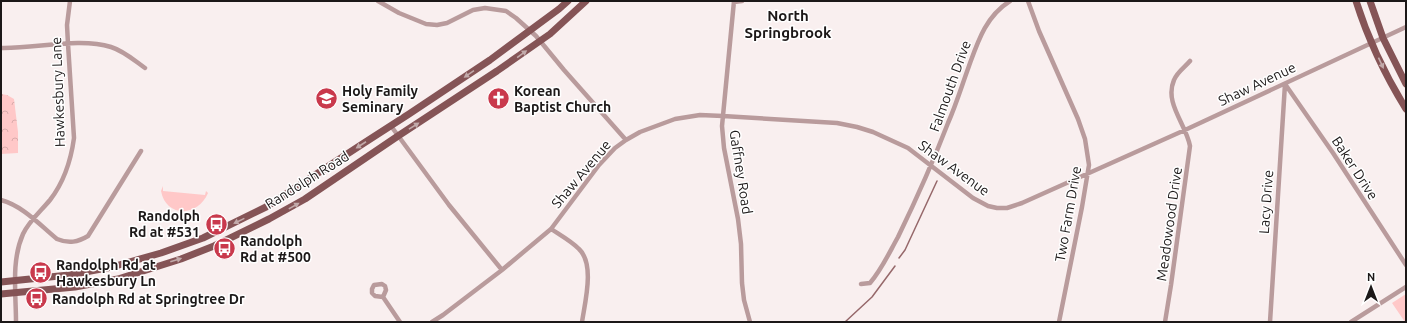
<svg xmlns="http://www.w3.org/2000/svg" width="1407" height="323" font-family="Ubuntu,sans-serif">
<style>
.green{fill:#ffc8c8}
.forest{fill:url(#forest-crowns)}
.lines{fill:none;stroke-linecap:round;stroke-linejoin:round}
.stream{stroke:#96686a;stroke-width:1.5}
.street{stroke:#b99b9c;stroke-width:4.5}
.primary{stroke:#855456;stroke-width:7}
.oneway{fill:#c2aaaa}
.labels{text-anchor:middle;stroke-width:3;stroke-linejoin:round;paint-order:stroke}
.street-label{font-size:14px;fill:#1c1818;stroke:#fff}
.poi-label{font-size:14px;font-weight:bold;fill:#1c1818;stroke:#fff;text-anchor:start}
.neighbourhood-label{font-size:15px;font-weight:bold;fill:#1c1818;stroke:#fff}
</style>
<defs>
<pattern id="forest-crowns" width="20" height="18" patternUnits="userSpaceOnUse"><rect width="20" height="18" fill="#ffc8c8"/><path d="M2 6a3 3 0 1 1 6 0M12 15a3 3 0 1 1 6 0" fill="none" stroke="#daabab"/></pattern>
</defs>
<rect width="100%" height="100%" fill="#f9efef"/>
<path class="green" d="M163,186v5l42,4 1,-4 2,2c-10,24 -42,25 -47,-2z
M1406,294v28h-1l-13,-19z"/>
<path class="forest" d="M1,94l6,1 7,4 4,33v21l-17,1z"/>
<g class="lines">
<path class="stream" d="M899,258l6,-8 32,-69
M845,322l27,-25 23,-31"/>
<path class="street" d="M378,1l21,12 27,11 11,1 10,-2 26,-13 12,-2 21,3 10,7 20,18 28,34 62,70
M734,1l-12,125 2,22 14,71 3,25 1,39 2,17 6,22
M1028,1l11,30 39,88 7,20 4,26 -7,42 -23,115
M734,2l8,-1
M1,48c34,1 78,-11 110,-1 13,4 24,14 34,21
M1285,84l48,69 73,112
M391,126l58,79 53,65
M1,200c22,6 39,25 56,39 12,5 21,3 31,-3l53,-85
M551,229c9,6 20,12 28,20 16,15 6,53 3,73
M861,284l9,-1c12,-14 19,-30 28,-46 18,-37 35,-75 50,-114 8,-18 14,-38 21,-57 9,-25 17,-50 41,-65
M383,297l3,-7 -1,-4 -3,-2 -8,1 -2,4v4l3,3 8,1 17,25
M16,322c0,-29 -5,-61 7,-88 6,-13 18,-23 27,-34 14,-18 21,-40 24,-62l-6,-94 -1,-19 3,-24
M432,322l11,-7 59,-45 49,-41 48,-64 16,-17 11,-8 14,-8 35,-13 25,-4 23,1 114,7 20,4 16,5 35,16 65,50 15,8 9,2h10l15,-5 163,-73 221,-103
M1165,322l6,-37 19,-139c-4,-22 -26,-43 -16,-66 3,-8 11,-13 16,-19
M1270,322l15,-238
M1351,322l55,-35"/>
<path class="primary" d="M1356,1c12,38 29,74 50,108
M1370,1l13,37 23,46
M1,282l68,-7 43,-8 49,-14 42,-15 63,-31 98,-64 45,-29 81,-54 69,-51 9,-8
M1,294l74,-7 43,-8 63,-20 33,-13 55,-27 36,-20 93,-63 99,-65 53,-37 36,-33"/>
</g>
<defs><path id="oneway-solid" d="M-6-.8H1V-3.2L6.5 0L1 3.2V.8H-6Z"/></defs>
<g class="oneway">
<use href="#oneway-solid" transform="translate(522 54) rotate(-36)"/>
<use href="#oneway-solid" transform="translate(1381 63) rotate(65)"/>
<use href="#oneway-solid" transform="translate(469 74) rotate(146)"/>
<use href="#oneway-solid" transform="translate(414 126) rotate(-32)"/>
<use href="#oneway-solid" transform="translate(361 145) rotate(147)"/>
<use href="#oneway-solid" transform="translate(294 206) rotate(-29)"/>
<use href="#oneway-solid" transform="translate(239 221) rotate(154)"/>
<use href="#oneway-solid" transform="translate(176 260) rotate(-18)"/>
</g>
<defs>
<symbol id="school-disc" viewBox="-11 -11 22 22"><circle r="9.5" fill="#c9394c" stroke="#fff"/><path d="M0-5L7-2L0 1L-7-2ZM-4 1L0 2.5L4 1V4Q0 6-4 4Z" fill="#fff"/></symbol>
<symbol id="church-disc" viewBox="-11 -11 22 22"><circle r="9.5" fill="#c9394c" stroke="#fff"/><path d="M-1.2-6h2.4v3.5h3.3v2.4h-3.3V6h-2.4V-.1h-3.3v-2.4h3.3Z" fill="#fff"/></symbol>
<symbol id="bus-disc" viewBox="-11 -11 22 22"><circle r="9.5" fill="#c9394c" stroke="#fff"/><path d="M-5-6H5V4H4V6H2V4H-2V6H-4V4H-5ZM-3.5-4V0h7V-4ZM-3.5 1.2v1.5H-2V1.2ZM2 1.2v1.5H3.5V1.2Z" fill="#fff"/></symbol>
</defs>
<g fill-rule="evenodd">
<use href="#school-disc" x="314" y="86" width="25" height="25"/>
<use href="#church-disc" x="486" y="86" width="25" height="25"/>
<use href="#bus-disc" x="204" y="212" width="25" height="25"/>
<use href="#bus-disc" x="212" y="236" width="25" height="25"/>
<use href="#bus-disc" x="28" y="260" width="25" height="25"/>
<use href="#bus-disc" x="24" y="286" width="25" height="25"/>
</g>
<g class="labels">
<g class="street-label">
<text transform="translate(1257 84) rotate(-25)" y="5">Shaw Avenue</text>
<text transform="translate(950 86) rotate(-70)" y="5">Falmouth Drive</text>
<text transform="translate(58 92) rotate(-92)" y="5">Hawkesbury Lane</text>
<text transform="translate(954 168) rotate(36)" y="5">Shaw Avenue</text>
<text transform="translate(1355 168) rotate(57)" y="5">Baker Drive</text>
<text transform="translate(741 172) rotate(81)" y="5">Gaffney Road</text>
<text transform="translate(581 174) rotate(-50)" y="5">Shaw Avenue</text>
<text transform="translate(307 180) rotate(-32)" y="5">Randolph Road</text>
<text transform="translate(1266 202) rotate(-86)" y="5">Lacy Drive</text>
<text transform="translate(1068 214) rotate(-80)" y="5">Two Farm Drive</text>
<text transform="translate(1169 224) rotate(-82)" y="5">Meadowood Drive</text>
</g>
<g class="poi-label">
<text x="342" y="96">Holy Family<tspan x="342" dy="16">Seminary</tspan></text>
<text x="514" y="96">Korean<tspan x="514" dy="16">Baptist Church</tspan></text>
<text x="200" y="221" text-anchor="end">Randolph<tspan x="200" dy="16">Rd at #531</tspan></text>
<text x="240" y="246">Randolph<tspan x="240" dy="16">Rd at #500</tspan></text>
<text x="56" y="270">Randolph Rd at<tspan x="56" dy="16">Hawkesbury Ln</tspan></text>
<text x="52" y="304">Randolph Rd at Springtree Dr</text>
</g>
<g class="neighbourhood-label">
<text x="788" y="21">North<tspan x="788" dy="17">Springbrook</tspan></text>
</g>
</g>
<rect width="1407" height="323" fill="none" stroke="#1c1818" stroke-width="4"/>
<g transform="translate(1371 287)" stroke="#ffffff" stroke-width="3" paint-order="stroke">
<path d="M0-3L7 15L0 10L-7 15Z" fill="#1c1818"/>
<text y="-6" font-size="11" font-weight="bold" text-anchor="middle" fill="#1c1818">N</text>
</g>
</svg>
